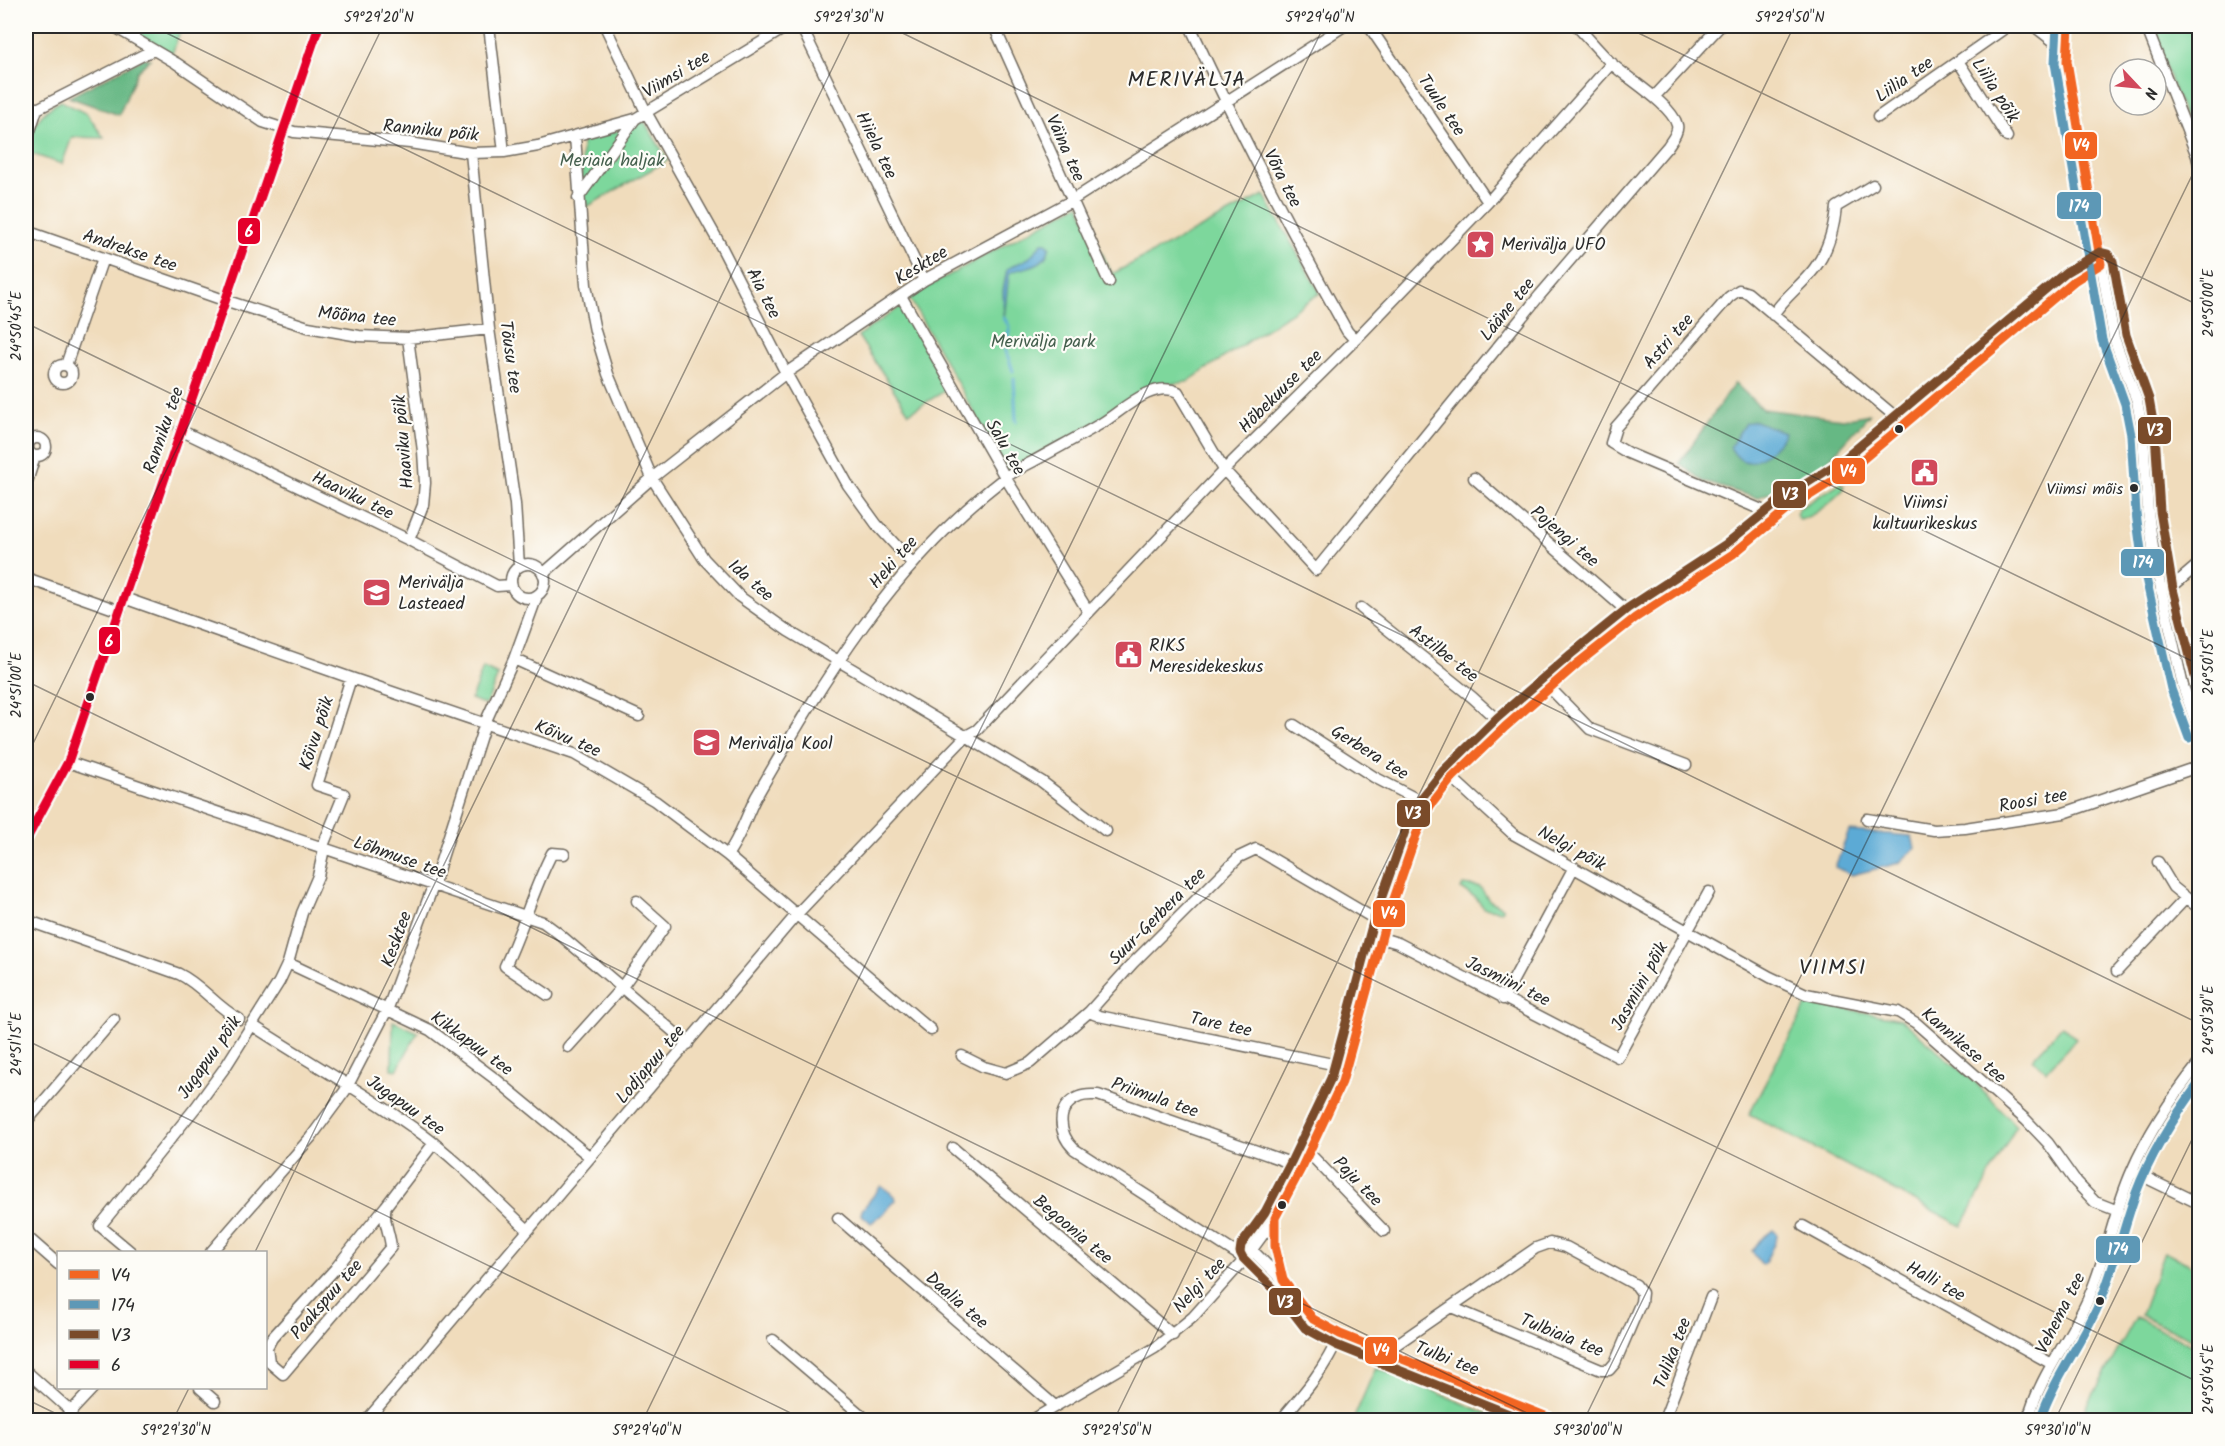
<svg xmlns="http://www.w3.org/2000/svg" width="2225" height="1446" font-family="Kalam,sans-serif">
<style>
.green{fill:#7dd79c;stroke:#548164;stroke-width:1.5}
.forest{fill:#66b884;stroke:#487258;stroke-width:1.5}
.water{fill:#5caad5;stroke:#446a80;stroke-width:1.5}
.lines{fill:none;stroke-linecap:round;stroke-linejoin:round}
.stream{stroke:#5caad5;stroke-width:3}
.minor-casing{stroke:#70695e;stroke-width:13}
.minor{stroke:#fff;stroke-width:10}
.bus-1-casing{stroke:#fdfcf7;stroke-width:14}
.bus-2-casing{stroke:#fdfcf7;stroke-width:14}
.bus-3-casing{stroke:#fdfcf7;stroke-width:14}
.bus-4-casing{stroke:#fdfcf7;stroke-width:14}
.bus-1{stroke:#f26522;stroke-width:9}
.bus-2{stroke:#5d98b6;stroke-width:9}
.bus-3{stroke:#7a4b2a;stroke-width:9}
.bus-4{stroke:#e4002b;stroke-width:9}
.ticks{fill:none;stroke:#2b2b2b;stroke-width:1.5;stroke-opacity:0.45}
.bus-dot{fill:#2b2b2b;stroke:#fdfcf7;stroke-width:2}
.labels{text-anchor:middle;stroke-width:4.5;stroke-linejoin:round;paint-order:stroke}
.bus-label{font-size:16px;fill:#2b2b2b;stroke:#fdfcf7;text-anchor:end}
.street-label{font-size:18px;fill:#2b2b2b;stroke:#fdfcf7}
.park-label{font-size:18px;fill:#445f4d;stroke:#fdfcf7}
.poi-label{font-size:18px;fill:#2b2b2b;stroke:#fdfcf7;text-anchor:start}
.quarter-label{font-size:21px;letter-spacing:1.5px;fill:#2b2b2b;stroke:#fdfcf7}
.line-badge{stroke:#fdfcf7;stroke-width:2}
.badge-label{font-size:16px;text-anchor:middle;font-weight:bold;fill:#fff}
.neatline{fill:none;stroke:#2b2b2b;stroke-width:2}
.ticks-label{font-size:15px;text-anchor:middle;fill:#2b2b2b}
</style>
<rect width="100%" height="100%" fill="#fdfcf7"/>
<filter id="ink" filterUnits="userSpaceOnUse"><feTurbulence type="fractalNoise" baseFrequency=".0167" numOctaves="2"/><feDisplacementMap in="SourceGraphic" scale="12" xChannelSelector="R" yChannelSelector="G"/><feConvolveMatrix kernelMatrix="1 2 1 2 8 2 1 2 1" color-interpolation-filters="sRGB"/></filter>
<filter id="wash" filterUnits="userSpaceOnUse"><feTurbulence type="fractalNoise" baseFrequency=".008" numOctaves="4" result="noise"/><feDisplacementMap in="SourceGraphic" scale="24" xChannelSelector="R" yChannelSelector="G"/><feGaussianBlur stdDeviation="1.35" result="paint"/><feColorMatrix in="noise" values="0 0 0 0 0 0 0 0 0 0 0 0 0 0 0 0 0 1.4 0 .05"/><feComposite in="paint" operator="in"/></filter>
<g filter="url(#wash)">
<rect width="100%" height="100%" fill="#f0dcbc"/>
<path class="green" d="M121,26h61l-10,28z
M2149,26h50v127z
M61,101l26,13 17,24 -32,-1 -10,27 -36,-12c6,-25 12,-39 35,-51z
M644,121l24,39 -85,49 -2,-22 1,-46 42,-12z
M1264,195l56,98 -133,89 -26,3 -153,88 -99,-176 170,-93 33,70z
M903,305l48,82 -42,26 -51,-77z
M1840,483l4,2v4c-12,12 -28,26 -44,31l-4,-6 5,-7z
M483,668l15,7 -12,30 -15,-6z
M1463,885l17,2 9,13 14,8 -2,3 -17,-3 -9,-11 -14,-8z
M1808,1002l93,17 75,64 40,43 -54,100 -213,-112z
M393,1021l25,11 -21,38 -5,-1z
M2062,1026l14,13 -30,32 -14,-12z
M2164,1252l35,17v73l-58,-27z
M2136,1317l63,31v72h-113l-5,-3z
M1376,1367l127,53h-150z"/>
<path class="forest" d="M144,58l6,1 -13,13 -18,43 -50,-18z
M1735,383l27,26 81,10 27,-5 -52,58 -61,26 -53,-16 -25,-19z"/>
<path class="water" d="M1042,243h4l4,3c-5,23 -24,19 -41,27l-5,45 -1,-27 4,-22 22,-11z
M1755,421l29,11c-1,7 -5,10 -11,16 -16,14 -30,23 -43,-1l15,-24z
M1849,831l63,5 3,12 -16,15 -47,12 -17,-8z
M881,1186l14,10 1,4 -12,13 -13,10 -10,-9 1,-4z
M1773,1230l4,4v3l-12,26 -3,2 -10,-14 8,-11z"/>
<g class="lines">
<path class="stream" d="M1004,318l5,8
M1009,329l-3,22 7,20
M1014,378l2,43"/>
</g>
</g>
<g filter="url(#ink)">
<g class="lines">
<defs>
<path id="minor" d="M113,26l63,37 87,59 31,10 116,11 61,10 33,-1 34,-6 97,-27 153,-93
M489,26l15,126
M605,26l41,86 76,136 64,125 62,112 29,40 35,38
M801,26l123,254
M994,26l115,256
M1190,26c48,103 101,205 157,305l8,9
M1369,26l119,176
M2034,26l22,17 11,4
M2068,26l-1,35 47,277 23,63 6,33 5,78 7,50 28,124 17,48
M2146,26l51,130 3,13
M1958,61l49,76
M1655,96l65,-70
M26,104l11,5
M1878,117l130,-91
M575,136l11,149 9,46 13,43 44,104 52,81 36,38 48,34 253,150 65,50
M26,143l11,-34 116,-59
M471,153l18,176 26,175 4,62
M578,198l57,-79
M26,231l192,67 90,29 51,9 49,2 81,-9
M901,296l104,181 83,134
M1773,315c11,-18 28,-29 41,-46 14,-18 20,-40 22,-62l37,-22
M408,338l15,113 2,32 -2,22 -14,35
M54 374a9 9 0 1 1 18 0a9 9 0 1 1-18 0Z
M66,365l37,-107
M180,430l229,110 88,46 14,-1
M28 447a9 9 0 1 1 18 0a9 9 0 1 1-18 0Z
M1474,478l161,140
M26,485l9,-29
M1773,522l-11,-12 -134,-57 -17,-10 5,-16 113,-130 10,-7 9,3 156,131
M511 581a17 17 0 1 1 34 0a17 17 0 1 1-34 0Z
M543,574l109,-96 134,-105 138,-93 147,-79 273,-175
M26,578l94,33
M2161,591l12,-5 27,-23
M124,598l227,80 223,76 81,47 72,54 204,175
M1361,608l111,89 33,30
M514,659l125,57
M1550,688l40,41 96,36
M1294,725l80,52 56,29
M68,762l475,160 15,11 130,111
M1452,778l61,56 257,143 36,17 92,18 18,11 110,97 22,23 27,38 20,21 23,9
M1867,819l67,11 31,-2 99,-15 136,-47
M26,840l42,-78 251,-736
M322,848l22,-54 -27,-9 34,-107
M727,855c13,-17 19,-39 29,-58 69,-120 136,-232 247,-318 9,-7 21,-13 31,-18 23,-13 46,-25 68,-38 21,-13 50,-43 76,-31l46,78 92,100 224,-275 128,-149c3,-5 11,-14 9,-21 -5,-20 -49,-46 -65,-61 -12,-12 -24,-26 -35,-38
M2158,862l15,25 27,22
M26,920l153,54c23,11 37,33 60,45
M1381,938l17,5 220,114 91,-165
M288,963l142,67 68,51 92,76
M2117,971l69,-73
M548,995l-43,-29c18,-37 28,-77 47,-113l12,1
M1503,999l71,-132
M1089,1012l10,4 248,51
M252,1025c56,37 116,69 170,109 38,28 71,64 106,96
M568,1047l54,-60 43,-61 -28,-25
M962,1056l22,11 22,6 24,-10 59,-51 44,-49 106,-106 17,-8 129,76
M26,1122l88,-103
M953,1148l220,187
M1309,1153l75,78
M2132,1171l68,33
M386,1206l-51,63 -63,69 -5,9 2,15 14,12 108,-127c-1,-14 -9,-27 -5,-41l48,-63
M838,1218l217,188
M1275,1219v27l8,34
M1803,1226l249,138
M26,1236l32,28
M1252,1250l35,35 26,34 27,15 215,86
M131,1252l-31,-26 96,-119 30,-41 53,-84 9,-19 14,-50 16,-37 6,-27
M211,1252l100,-115 34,-46 43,-83 45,-122 52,-163 29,-64 23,-63
M1245,1259l-171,-110c-15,-15 -20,-42 5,-52 6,-3 13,-2 19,-2l204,72
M773,1340l94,80
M1389,1353l8,-9 139,-96 14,-5 16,4 70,38 6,8 -1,9 -26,61 -6,7h-8l-150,-63
M26,1371l46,41
M200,1388l15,13
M2030,1412l19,8
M63,1420l30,-32
M367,1420l430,-506 140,-148 29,-30 11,-6 247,-260 131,-130 133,-138 124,-139
M1032,1420l123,-72 38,-31 52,-58 30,-41 27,-51 40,-85 43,-157 31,-90 14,-29 22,-28 53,-51 73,-64 57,-45 98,-64 52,-43 65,-41 224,-189 27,-17
M1281,1420c24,-28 44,-51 59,-86
M1664,1420l47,-123
M2028,1420c11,-44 43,-81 61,-123 18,-41 25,-86 43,-126 17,-40 41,-75 68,-109"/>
</defs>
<use href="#minor" class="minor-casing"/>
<use href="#minor" class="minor"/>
<defs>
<path id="bus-1" d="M2069,26l-2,35 34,203
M1275,1218l27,-51 40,-85 43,-157 31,-90 14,-29 22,-28 53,-51 73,-64 57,-45 98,-64 52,-43 65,-41 224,-189 27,-17
M1275,1218v28l8,34 30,39 27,15 215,86"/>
<path id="bus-2" d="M2057,26l-2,37 47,277 23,64 6,31 5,78 7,52 28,124 18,49
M2040,1420c14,-42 42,-77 60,-118 15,-35 23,-73 36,-109 15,-40 38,-76 64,-111"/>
<path id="bus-3" d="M1524,1420l-188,-75 -31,-17 -27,-35 -35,-35 -3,-6 1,-7 24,-33 26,-50 40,-84 42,-156 32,-91 15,-31 23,-29 54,-53 74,-64 57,-46 98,-64 53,-43 64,-41 223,-188 34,-20 8,2 5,7 13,74 23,64 6,34 5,78 13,78 27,108"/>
<path id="bus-4" d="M26,840l42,-78 251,-736"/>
</defs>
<use href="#bus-1" class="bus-1-casing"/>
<use href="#bus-2" class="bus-2-casing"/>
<use href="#bus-3" class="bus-3-casing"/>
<use href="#bus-4" class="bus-4-casing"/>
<use href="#bus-1" class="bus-1"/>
<use href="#bus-2" class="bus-2"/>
<use href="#bus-3" class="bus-3"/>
<use href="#bus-4" class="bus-4"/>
</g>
</g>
<path class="ticks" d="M152,26l2048,998M888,26l1312,639M1624,26l576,280M26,323l2174,1060M26,681l1515,739M26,758l357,-732M26,1040l779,380M255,1252l598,-1226M26,1399l43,21M173,1420l16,-32M643,1420l681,-1394M1114,1420l680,-1394M1584,1420l616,-1261M2055,1420l145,-297"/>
<defs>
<symbol id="sight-square" viewBox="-11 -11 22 22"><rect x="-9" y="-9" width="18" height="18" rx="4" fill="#d1495b" stroke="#fdfcf7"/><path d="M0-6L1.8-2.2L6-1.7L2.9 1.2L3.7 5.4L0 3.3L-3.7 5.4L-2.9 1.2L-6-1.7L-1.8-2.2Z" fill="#fff"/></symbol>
<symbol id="civic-square" viewBox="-11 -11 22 22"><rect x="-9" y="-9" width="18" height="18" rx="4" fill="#d1495b" stroke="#fdfcf7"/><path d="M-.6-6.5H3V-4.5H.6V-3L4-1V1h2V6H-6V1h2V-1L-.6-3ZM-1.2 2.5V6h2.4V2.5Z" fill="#fff"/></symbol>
<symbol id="school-square" viewBox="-11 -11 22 22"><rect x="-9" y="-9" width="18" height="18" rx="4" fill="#d1495b" stroke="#fdfcf7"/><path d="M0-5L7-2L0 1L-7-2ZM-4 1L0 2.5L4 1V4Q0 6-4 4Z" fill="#fff"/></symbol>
</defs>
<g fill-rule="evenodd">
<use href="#sight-square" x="1464" y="228" width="33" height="33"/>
<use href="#civic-square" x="1908" y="456" width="33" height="33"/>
<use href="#school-square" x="360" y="576" width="33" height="33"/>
<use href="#civic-square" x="1112" y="638" width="33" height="33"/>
<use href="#school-square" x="690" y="726" width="33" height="33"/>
</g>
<g class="bus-dot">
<circle cx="1899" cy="429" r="5"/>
<circle cx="2134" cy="488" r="5"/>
<circle cx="90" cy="697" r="5"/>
<circle cx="1282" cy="1205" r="5"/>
<circle cx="2100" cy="1301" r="5"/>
</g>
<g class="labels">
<g class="bus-label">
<text x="2123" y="494">Viimsi mõis</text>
</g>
<g class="street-label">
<text transform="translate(676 74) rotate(-31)" y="6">Viimsi tee</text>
<text transform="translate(1904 79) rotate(-35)" y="6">Liilia tee</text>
<text transform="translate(1996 90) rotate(57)" y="6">Liilia põik</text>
<text transform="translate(1442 105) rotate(56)" y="6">Tuule tee</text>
<text transform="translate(431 130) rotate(6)" y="6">Ranniku põik</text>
<text transform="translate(877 145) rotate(64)" y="6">Hiiela tee</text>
<text transform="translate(1066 148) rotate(66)" y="6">Väina tee</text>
<text transform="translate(1283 178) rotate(63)" y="6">Võra tee</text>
<text transform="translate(130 250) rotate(19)" y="6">Andrekse tee</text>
<text transform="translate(921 265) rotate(-31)" y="6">Kesktee</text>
<text transform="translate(764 293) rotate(63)" y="6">Aia tee</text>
<text transform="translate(1507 309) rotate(-51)" y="6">Lääne tee</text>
<text transform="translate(357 316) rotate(6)" y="6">Mõõna tee</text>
<text transform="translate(1668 341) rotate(-49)" y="6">Astri tee</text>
<text transform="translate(511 357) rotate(82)" y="6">Tõusu tee</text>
<text transform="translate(1280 391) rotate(-45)" y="6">Hõbekuuse tee</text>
<text transform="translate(163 430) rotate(-71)" y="6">Ranniku tee</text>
<text transform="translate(403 442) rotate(-95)" y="6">Haaviku põik</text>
<text transform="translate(1006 447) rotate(60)" y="6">Salu tee</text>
<text transform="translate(353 495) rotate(26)" y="6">Haaviku tee</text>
<text transform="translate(1565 536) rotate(41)" y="6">Pojengi tee</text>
<text transform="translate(893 562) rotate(-49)" y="6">Heki tee</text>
<text transform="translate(751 580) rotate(41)" y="6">Ida tee</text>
<text transform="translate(1444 653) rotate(38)" y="6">Astilbe tee</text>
<text transform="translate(316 733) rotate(-72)" y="6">Kõivu põik</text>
<text transform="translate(568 738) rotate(23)" y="6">Kõivu tee</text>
<text transform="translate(1370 752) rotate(32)" y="6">Gerbera tee</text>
<text transform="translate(2033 800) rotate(-10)" y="6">Roosi tee</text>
<text transform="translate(1572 848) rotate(29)" y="6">Nelgi põik</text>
<text transform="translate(400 857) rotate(19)" y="6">Lõhmuse tee</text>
<text transform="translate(1157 916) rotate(-45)" y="6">Suur-Gerbera tee</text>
<text transform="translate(396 939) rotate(-70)" y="6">Kesktee</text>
<text transform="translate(1508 981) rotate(26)" y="6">Jasmiini tee</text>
<text transform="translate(1639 986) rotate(-61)" y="6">Jasmiini põik</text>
<text transform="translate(1221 1024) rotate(12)" y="6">Tare tee</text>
<text transform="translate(472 1043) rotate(36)" y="6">Kikkapuu tee</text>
<text transform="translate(1964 1045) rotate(41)" y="6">Kannikese tee</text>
<text transform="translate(209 1057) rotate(-55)" y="6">Jugapuu põik</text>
<text transform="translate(650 1064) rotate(-50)" y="6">Lodjapuu tee</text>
<text transform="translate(1155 1097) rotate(19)" y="6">Priimula tee</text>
<text transform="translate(406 1105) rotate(35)" y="6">Jugapuu tee</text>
<text transform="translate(1358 1181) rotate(46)" y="6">Paju tee</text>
<text transform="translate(1073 1229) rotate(40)" y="6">Begoonia tee</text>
<text transform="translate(1936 1281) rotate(29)" y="6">Halli tee</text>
<text transform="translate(1199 1285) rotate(-47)" y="6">Nelgi tee</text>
<text transform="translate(326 1299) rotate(-49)" y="6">Paakspuu tee</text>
<text transform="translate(957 1300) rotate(41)" y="6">Daalia tee</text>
<text transform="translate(2060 1313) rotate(-63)" y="6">Vehema tee</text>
<text transform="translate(1562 1335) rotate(22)" y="6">Tulbiaia tee</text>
<text transform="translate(1672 1353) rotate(-69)" y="6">Tulika tee</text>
<text transform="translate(1447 1358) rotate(21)" y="6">Tulbi tee</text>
</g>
<g class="park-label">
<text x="612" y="166">Meriaia haljak</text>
<text x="1043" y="347">Merivälja park</text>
</g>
<g class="poi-label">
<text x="1501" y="250">Merivälja UFO</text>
<text x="1925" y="508" text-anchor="middle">Viimsi<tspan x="1925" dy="21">kultuurikeskus</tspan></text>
<text x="398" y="588">Merivälja<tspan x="398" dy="21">Lasteaed</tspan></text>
<text x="1149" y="651">RIKS<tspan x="1149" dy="21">Meresidekeskus</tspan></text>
<text x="728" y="749">Merivälja Kool</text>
</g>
<g class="quarter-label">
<text x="1187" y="86">MERIVÄLJA</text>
<text x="1833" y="974">VIIMSI</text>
</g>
</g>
<g class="line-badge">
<rect x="2064" y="131" width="34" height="29" rx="6" fill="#f26522"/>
<rect x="2056" y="191" width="46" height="29" rx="6" fill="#5d98b6"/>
<rect x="237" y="217" width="24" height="28" rx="6" fill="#e4002b"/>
<rect x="2137" y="416" width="35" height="29" rx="6" fill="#7a4b2a"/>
<rect x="1831" y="457" width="35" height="28" rx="6" fill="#f26522"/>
<rect x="1772" y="480" width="35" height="29" rx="6" fill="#7a4b2a"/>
<rect x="2120" y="548" width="45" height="29" rx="6" fill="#5d98b6"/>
<rect x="98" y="626" width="23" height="29" rx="6" fill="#e4002b"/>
<rect x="1396" y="799" width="35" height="29" rx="6" fill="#7a4b2a"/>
<rect x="1372" y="899" width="34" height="29" rx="6" fill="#f26522"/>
<rect x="2095" y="1235" width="46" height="29" rx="6" fill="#5d98b6"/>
<rect x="1268" y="1287" width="34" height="29" rx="6" fill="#7a4b2a"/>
<rect x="1364" y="1336" width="34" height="29" rx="6" fill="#f26522"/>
</g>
<g class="badge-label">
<text x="2081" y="151">V4</text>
<text x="2079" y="212">174</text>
<text x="249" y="237">6</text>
<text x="2155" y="436">V3</text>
<text x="1848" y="477">V4</text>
<text x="1790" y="500">V3</text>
<text x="2143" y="568">174</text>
<text x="109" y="647">6</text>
<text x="1413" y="819">V3</text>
<text x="1389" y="919">V4</text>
<text x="2118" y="1255">174</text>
<text x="1285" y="1308">V3</text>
<text x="1381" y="1356">V4</text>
</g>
<rect width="2225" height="1446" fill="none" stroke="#fdfcf7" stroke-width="66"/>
<rect x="57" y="1251" width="210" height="138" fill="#fdfcf7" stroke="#a9a8a5" stroke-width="1.5"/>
<rect x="69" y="1270" width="30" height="9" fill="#f26522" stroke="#a9a8a5" stroke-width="1.5"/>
<text x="111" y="1281" font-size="18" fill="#2b2b2b">V4</text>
<rect x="69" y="1300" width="30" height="9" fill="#5d98b6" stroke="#a9a8a5" stroke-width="1.5"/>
<text x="111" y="1311" font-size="18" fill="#2b2b2b">174</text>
<rect x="69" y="1330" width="30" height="9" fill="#7a4b2a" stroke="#a9a8a5" stroke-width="1.5"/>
<text x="111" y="1341" font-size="18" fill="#2b2b2b">V3</text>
<rect x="69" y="1360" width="30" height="9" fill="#e4002b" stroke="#a9a8a5" stroke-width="1.5"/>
<text x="111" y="1371" font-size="18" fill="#2b2b2b">6</text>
<g transform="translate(2138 87) rotate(116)"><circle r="28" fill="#fdfcf7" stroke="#a9a8a5" stroke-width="1.5"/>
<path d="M0-4.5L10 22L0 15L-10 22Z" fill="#d1495b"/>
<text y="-9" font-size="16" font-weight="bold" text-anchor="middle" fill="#2b2b2b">N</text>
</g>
<rect x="33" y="33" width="2159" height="1380" class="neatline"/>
<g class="ticks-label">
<text x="379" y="22">59°29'20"N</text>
<text x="849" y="22">59°29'30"N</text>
<text x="1320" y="22">59°29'40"N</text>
<text x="1790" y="22">59°29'50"N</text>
<text transform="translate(2208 303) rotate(-90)" y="5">24°50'00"E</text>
<text transform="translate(16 326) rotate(-90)" y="5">24°50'45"E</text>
<text transform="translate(2208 662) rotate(-90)" y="5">24°50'15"E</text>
<text transform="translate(16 685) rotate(-90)" y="5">24°51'00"E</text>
<text transform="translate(2208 1020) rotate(-90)" y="5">24°50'30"E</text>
<text transform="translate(16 1044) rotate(-90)" y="5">24°51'15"E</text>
<text transform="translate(2208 1379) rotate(-90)" y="5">24°50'45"E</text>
<text x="176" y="1435">59°29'30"N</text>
<text x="647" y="1435">59°29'40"N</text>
<text x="1117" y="1435">59°29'50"N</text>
<text x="1588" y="1435">59°30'00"N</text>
<text x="2058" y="1435">59°30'10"N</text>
</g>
</svg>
